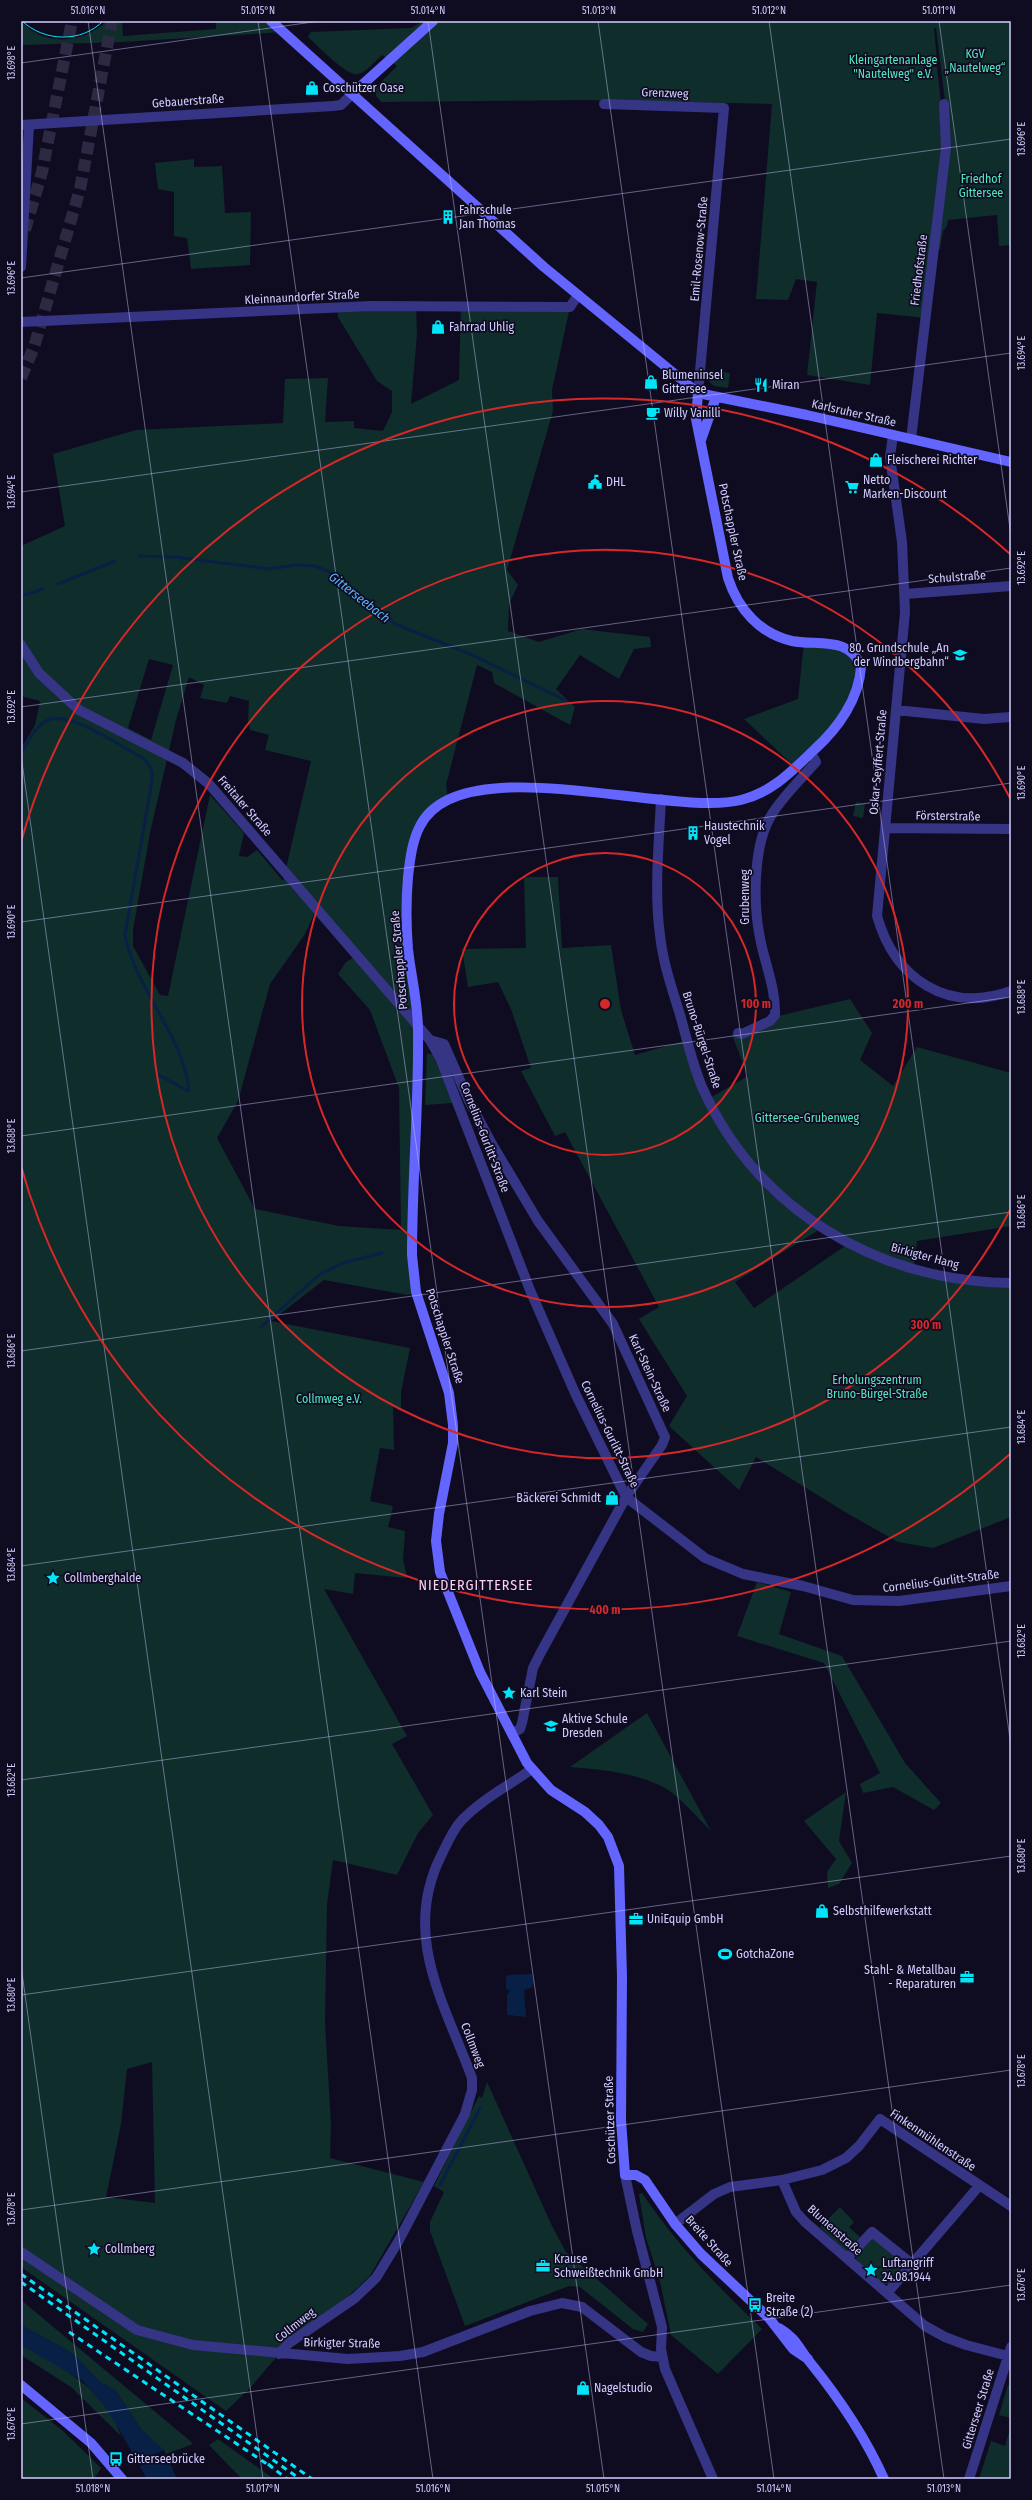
<svg xmlns="http://www.w3.org/2000/svg" width="1032" height="2500" font-family="'Fira Sans Condensed',sans-serif">
<style>
.green{fill:#0f2d2b;fill-rule:evenodd}
.water{fill:#082045}
.pier{fill:#0f0c22}
.lines{fill:none;stroke-linecap:round;stroke-linejoin:round}
.stream{stroke:#082045;stroke-width:3}
.highway-tunnel{stroke:#2c2943;stroke-width:12;stroke-dasharray:12 6;stroke-linecap:butt}
.street{stroke:#353485;stroke-width:10}
.secondary{stroke:#6464ff;stroke-width:10}
.tram{stroke:#00e6f8;stroke-width:1}
.rail{stroke:#00e6f8;stroke-width:3;stroke-dasharray:6 5;stroke-linecap:butt}
.ticks{fill:none;stroke:#d2cdff;stroke-width:1;stroke-opacity:0.45}
.ring{fill:none;stroke:#d62828;stroke-width:2}
.labels{text-anchor:middle;stroke-width:3.5;stroke-linejoin:round;paint-order:stroke}
.park-label{font-size:12px;fill:#51e7be;stroke:#0f0c22}
.poi-label{font-size:12px;fill:#d2cdff;stroke:#0f0c22;text-anchor:start}
.street-label{font-size:12px;fill:#d2cdff;stroke:#0f0c22}
.water-label{font-size:13px;font-style:italic;fill:#5bb7ff;stroke:#0f0c22}
.quarter-label{font-size:14px;letter-spacing:1px;fill:#ffcfef;stroke:#0f0c22}
.centre{fill:#d62828;stroke:#0f0c22;stroke-width:2}
.ring-label{font-size:12px;text-anchor:middle;font-weight:bold;fill:#d62828;stroke:#0f0c22;stroke-width:3.5;stroke-linejoin:round;paint-order:stroke}
.neatline{fill:none;stroke:#d2cdff;stroke-width:1.5}
.ticks-label{font-size:10px;text-anchor:middle;fill:#d2cdff}
</style>
<rect width="100%" height="100%" fill="#0f0c22"/>
<path class="green" d="M21,21c22,26 63,23 86,0h15l1,15 93,-7v-8h55l12,11 -161,10 -101,3z
M424,21h587v224l-12,1 -2,-31 -49,5 -1,6 -4,5 -3,18 -4,2 -10,67 -49,-5 -7,72 -63,-10 10,-93 -21,-3 -8,21 -32,-1 16,-195 -185,-4 -206,2 -5,-6v-9l21,-21 -15,-11c-7,6 -15,17 -24,19 -11,3 -41,-29 -50,-37l3,-5 100,-4zM934,28h2l9,73 -4,3 -4,-37h-5v-4l5,-1z
M194,159v8l28,-1 3,47 26,-1 -1,53 -59,4 -4,-31 -13,-2v-44l-16,-3 -3,-26z
M416,305l1,29 -6,70 48,-24 2,-75 109,2 -18,83 1,21 -46,159 11,15 -9,19 -1,27 31,11 43,-13 68,8 1,10 -17,2 -15,30 -39,-24 -24,34 19,18 -5,18 -76,-42 -2,-11 -15,-7 -31,120 2,14 -18,11 -21,56 5,127 2,299 -8,3 -84,-15 -53,41 139,27 -9,44v16l-8,-1 1,43 -14,-2 -10,53 23,5 -5,21 17,4 -2,28 4,19 -52,-5 -2,21 -29,-5 83,147 -15,8 41,71 -15,18 -21,42 -64,-15 -6,44 -2,119 6,101 -1,34 94,24 -54,94 -45,42 -46,36 -29,34 -24,23 -205,-144v-1518l14,-24 5,-24 -19,-5v-150l44,-20 -12,-72 83,-24 147,-7 2,-44 43,-1 -3,44 29,-1v7l29,3 9,-19v-21l-15,-10 -39,-64v-9zM149,659l24,6 -22,75 -23,-12zM189,677l15,8 -4,13 27,5 3,-7 19,5 -1,18 2,11 19,5 -4,15 46,11 -28,120 -26,-31 -10,7 -8,-1 5,-23 -34,-38 -42,201 -8,-1 -27,-49v-16l17,-97 26,-113zM317,908l40,48 -11,6 -8,12 32,36 29,78 2,142 -62,-4 -84,-17 -38,-71 21,-37 32,-117 35,-50zM152,2062l3,141 -49,-6 15,-73 6,-55z
M710,370l20,3 -2,15 -14,-2 -5,-5z
M804,642l33,2 22,17 -10,46 -53,61 -52,-49 54,-20z
M856,802l9,2 -2,14 -10,-2z
M524,877h34l4,71 49,-3 10,65 14,45 52,-15 21,59 40,-23 -16,-41 42,-18 76,-18 22,34 -12,27 33,26 24,-39 94,26v153l-94,15 -3,28 97,14v234l-78,31 -35,-6 -53,-30 -89,-55 -17,33 -70,-64 18,-30 -48,-77 20,-12 -94,-175 -10,4 -34,-65 10,-3 -20,-59 -13,-27 -30,5 -6,-38 64,-1zM822,1228l26,16 -94,64 -19,-26z
M427,1053l6,2 20,48 -28,2z
M757,1582l34,10 -12,42 63,22 63,107 36,40 -7,7 -41,-23 -30,6 -3,-9 20,-11 -56,-110 -87,-27z
M647,1713l64,118c-13,-13 -26,-28 -40,-39 -25,-18 -71,-23 -101,-25z
M846,1792l-7,49 13,22 -13,21 -11,4 -1,-16 9,-13 -32,-38z
M487,2082l65,144 14,26 82,72 -5,8 -10,-3 -53,-42 -11,-1 -104,40 -35,-95v-9l14,-30 -10,-6 45,-90 3,2z
M642,2193c34,51 75,93 120,136l-44,45 -47,-39 -11,-54 -14,-43 -7,-44z
M840,2207l14,15 -5,5 11,10 -15,15 -25,-25z
M870,2239h5l27,23v5l-13,17h-6l-26,-22 -1,-6z
M21,2300l168,140 4,4 -27,10 -25,-25 -25,-38 -16,-9 -28,-29 -51,-28z
M21,2345c39,21 87,45 100,91l-50,-49 -50,-32z
M1008,2385l3,1v32l-12,-3z
M21,2398l41,32 39,38 -7,11h-73z
M1011,2426v53h-32l12,-38 14,5z
M218,2439l56,40h-32l-33,-34z"/>
<path class="water" d="M532,1974l2,9 -3,5 -7,2 2,27 -19,-2v-20l3,-4 -4,-2v-12l3,-2z
M21,2325l51,28 28,29 16,9 25,38 23,21 13,29h-30l-28,-50 -14,-22 -22,-26 -62,-36z"/>
<path class="pier" d="M164,2450l2,4 -27,13 -2,-4z"/>
<g class="lines">
<path class="stream" d="M139,556l36,1 94,12 26,-4 20,1 15,6 24,22 35,24 6,6 75,30 97,47
M58,584l57,-23
M21,596l22,-7
M21,753c7,-10 14,-28 27,-33 23,-9 73,27 95,38 10,9 10,16 8,29l-26,148c10,53 59,102 64,155l-1,1 -31,-17
M261,1327l59,-53 23,-11 39,-10
M440,2185l40,-77"/>
<path class="highway-tunnel" d="M25,230l17,-58 30,-151
M21,378l13,-31 46,-158 32,-168"/>
<path class="street" d="M604,104l120,4 -26,285
M21,125l312,-19 8,-1 11,-11
M21,267l8,-142
M21,322l350,-16 199,1 8,-12
M893,435l-3,22 12,85 3,70 -28,304c18,63 70,98 134,75
M911,439l35,-291 -2,-44
M905,594l106,-8
M21,645l18,28 40,37 104,53 26,21 221,256 10,18 90,232 45,103 51,104 79,61 38,16 60,12 50,14 46,1 112,-15
M896,710l88,9 27,-2
M661,799c-2,44 -7,92 -1,136 3,29 13,56 21,83 6,23 12,47 21,69 55,123 176,195 309,196
M885,828l126,1
M738,1033l4,1 28,-13 5,-6c1,-24 -9,-49 -14,-72 -8,-36 -9,-97 11,-129 12,-19 29,-35 44,-52l-5,-9
M430,1040l14,4 25,57 23,43 46,77 75,103 52,113 -3,8 -36,52 -86,157 -7,14 -11,55 -2,6 -8,4
M625,2175l12,56 25,96 -1,22 4,20 48,110
M782,2180l14,32 9,10 120,104 20,11 21,8 42,11
M675,2224l39,-30 16,-7 52,-7 40,-10 24,-12 13,-12 21,-27 131,87
M21,2252l116,78 56,15 155,14 52,-3 23,-4 107,-41 32,-8 20,4 59,45 10,4 11,1
M847,2258l25,-26 40,32
M888,2292l91,-106
M279,2354l10,-11 66,-45 21,-20 22,-36 67,-128 7,-24v-12c-27,-74 -70,-141 -32,-220 6,-12 12,-27 21,-37 21,-22 47,-35 71,-52
M969,2479l42,-132"/>
<path class="secondary" d="M271,21l273,246 154,126 109,22 204,47
M352,94l81,-73
M698,393l-2,26 32,159c10,31 32,56 64,63 26,5 58,-5 69,26 -2,32 -23,61 -46,82 -22,21 -42,43 -74,51 -72,18 -281,-54 -321,26 -8,15 -10,34 -12,51 -2,24 -2,48 0,72 3,27 10,54 10,81 1,75 -6,150 -6,225l4,37 33,101 4,32v18l-14,71 -3,27 4,31 40,100 47,91 24,27 34,22 14,13 9,12 11,29 3,111 -1,143 4,55h11l9,5 30,44 26,30 68,64 24,31 15,10
M701,440l15,-43
M779,2328c17,10 19,19 30,33 30,37 56,75 75,118
M21,2385l70,58 31,36"/>
<path class="tram" d="M22,21c22,21 60,22 81,0"/>
<path class="rail" d="M21,2274l291,205
M21,2282l279,197
M69,2332l204,136
M268,2464l19,15"/>
</g>
<path class="ticks" d="M88,21l345,2458M258,21l346,2458M428,21l346,2458M598,21l346,2458M769,21l242,1725M939,21l72,515M21,63l299,-42M21,278l990,-139M21,492l990,-139M21,707l990,-139M21,755l242,1724M21,922l990,-139M21,1136l990,-139M21,1351l990,-139M21,1566l990,-139M21,1780l990,-139M21,1966l72,513M21,1995l990,-139M21,2210l990,-140M21,2424l990,-139"/>
<g class="ring">
<circle cx="605" cy="1004" r="151"/>
<circle cx="605" cy="1004" r="303"/>
<path d="M1010 1210A454 454 0 1 1 1010 798"/>
<path d="M1010 1454A606 606 0 0 1 21 1166M21 842A606 606 0 0 1 1010 554"/>
</g>
<defs>
<symbol id="shop-bare" viewBox="-9 -9 18 18"><path d="M-5-2.5h2.3a2.7 3.5 0 0 1 5.4 0H5L5.5 6h-11ZM-1.5-2.5h3a1.5 2.3 0 0 0-3 0Z" fill="#00e6f8" stroke="#0f0c22" stroke-width="2.5" paint-order="stroke"/></symbol>
<symbol id="building-bare" viewBox="-9 -9 18 18"><path d="M-4-6H4V6H1V3H-1V6H-4ZM-2.5-4.3h1.7v1.8h-1.7ZM.8-4.3h1.7v1.8H.8ZM-2.5-1h1.7V.8h-1.7ZM.8-1h1.7V.8H.8Z" fill="#00e6f8" stroke="#0f0c22" stroke-width="2.5" paint-order="stroke"/></symbol>
<symbol id="restaurant-bare" viewBox="-9 -9 18 18"><path d="M-5-6h1v4h1v-4h1v4h1v-4h1v5L-1.5 .5V6h-2V.5L-5-1ZM5-6V6H3V1.5H1.5Q1.5-4 5-6Z" fill="#00e6f8" stroke="#0f0c22" stroke-width="2.5" paint-order="stroke"/></symbol>
<symbol id="cafe-bare" viewBox="-9 -9 18 18"><path d="M-5.5-4.5H6V0H3Q3 3.5 0 3.5H-2.5Q-5.5 3.5-5.5 0ZM3-3.2v2h1.7v-2ZM-6 4.5H4V6H-6Z" fill="#00e6f8" stroke="#0f0c22" stroke-width="2.5" paint-order="stroke"/></symbol>
<symbol id="civic-bare" viewBox="-9 -9 18 18"><path d="M-.6-6.5H3V-4.5H.6V-3L4-1V1h2V6H-6V1h2V-1L-.6-3ZM-1.2 2.5V6h2.4V2.5Z" fill="#00e6f8" stroke="#0f0c22" stroke-width="2.5" paint-order="stroke"/></symbol>
<symbol id="supermarket-bare" viewBox="-9 -9 18 18"><path d="M-6-5.5h2.5l.6 2H6L4.5 2H-2.5L-4.4-4H-6ZM-1.5 3.2a1.3 1.3 0 1 0 .1 0ZM3 3.2a1.3 1.3 0 1 0 .1 0Z" fill="#00e6f8" stroke="#0f0c22" stroke-width="2.5" paint-order="stroke"/></symbol>
<symbol id="school-bare" viewBox="-9 -9 18 18"><path d="M0-5L7-2L0 1L-7-2ZM-4 1L0 2.5L4 1V4Q0 6-4 4Z" fill="#00e6f8" stroke="#0f0c22" stroke-width="2.5" paint-order="stroke"/></symbol>
<symbol id="sight-bare" viewBox="-9 -9 18 18"><path d="M0-6L1.8-2.2L6-1.7L2.9 1.2L3.7 5.4L0 3.3L-3.7 5.4L-2.9 1.2L-6-1.7L-1.8-2.2Z" fill="#00e6f8" stroke="#0f0c22" stroke-width="2.5" paint-order="stroke"/></symbol>
<symbol id="office-bare" viewBox="-9 -9 18 18"><path d="M-6-3h4V-5.5h4V-3h4V5H-6ZM-1-4.5V-3h2v-1.5ZM-6 0V1H6V0Z" fill="#00e6f8" stroke="#0f0c22" stroke-width="2.5" paint-order="stroke"/></symbol>
<symbol id="stadium-bare" viewBox="-9 -9 18 18"><path d="M0-5a6.5 5 0 1 0 0 10a6.5 5 0 1 0 0-10ZM-3.5-1.8h7v3.6h-7Z" fill="#00e6f8" stroke="#0f0c22" stroke-width="2.5" paint-order="stroke"/></symbol>
<symbol id="bus-bare" viewBox="-9 -9 18 18"><path d="M-5-6H5V4H4V6H2V4H-2V6H-4V4H-5ZM-3.5-4V0h7V-4ZM-3.5 1.2v1.5H-2V1.2ZM2 1.2v1.5H3.5V1.2Z" fill="#00e6f8" stroke="#0f0c22" stroke-width="2.5" paint-order="stroke"/></symbol>
</defs>
<g fill-rule="evenodd">
<use href="#shop-bare" x="302" y="78" width="20" height="20"/>
<use href="#building-bare" x="438" y="207" width="20" height="20"/>
<use href="#shop-bare" x="428" y="317" width="20" height="20"/>
<use href="#shop-bare" x="641" y="372" width="20" height="20"/>
<use href="#restaurant-bare" x="751" y="375" width="20" height="20"/>
<use href="#cafe-bare" x="643" y="403" width="20" height="20"/>
<use href="#shop-bare" x="866" y="450" width="20" height="20"/>
<use href="#civic-bare" x="585" y="472" width="20" height="20"/>
<use href="#supermarket-bare" x="842" y="477" width="20" height="20"/>
<use href="#school-bare" x="950" y="645" width="20" height="20"/>
<use href="#building-bare" x="683" y="823" width="20" height="20"/>
<use href="#shop-bare" x="602" y="1488" width="20" height="20"/>
<use href="#sight-bare" x="43" y="1568" width="20" height="20"/>
<use href="#sight-bare" x="499" y="1683" width="20" height="20"/>
<use href="#school-bare" x="541" y="1716" width="20" height="20"/>
<use href="#shop-bare" x="812" y="1901" width="20" height="20"/>
<use href="#office-bare" x="626" y="1909" width="20" height="20"/>
<use href="#stadium-bare" x="715" y="1944" width="20" height="20"/>
<use href="#office-bare" x="957" y="1967" width="20" height="20"/>
<use href="#sight-bare" x="84" y="2239" width="20" height="20"/>
<use href="#office-bare" x="533" y="2256" width="20" height="20"/>
<use href="#sight-bare" x="861" y="2260" width="20" height="20"/>
<use href="#bus-bare" x="745" y="2295" width="20" height="20"/>
<use href="#shop-bare" x="573" y="2378" width="20" height="20"/>
<use href="#bus-bare" x="106" y="2449" width="20" height="20"/>
</g>
<g class="labels">
<g class="park-label">
<text x="975" y="58">KGV<tspan x="975" dy="14">„Nautelweg“</tspan></text>
<text x="893" y="64">Kleingartenanlage<tspan x="893" dy="14">"Nautelweg" e.V.</tspan></text>
<text x="981" y="183">Friedhof<tspan x="981" dy="14">Gittersee</tspan></text>
<text x="807" y="1122">Gittersee-Grubenweg</text>
<text x="877" y="1384">Erholungszentrum<tspan x="877" dy="14">Bruno-Bürgel-Straße</tspan></text>
<text x="329" y="1403">Collmweg e.V.</text>
</g>
<g class="poi-label">
<text x="323" y="92">Coschützer Oase</text>
<text x="459" y="214">Fahrschule<tspan x="459" dy="14">Jan Thomas</tspan></text>
<text x="449" y="331">Fahrrad Uhlig</text>
<text x="662" y="379">Blumeninsel<tspan x="662" dy="14">Gittersee</tspan></text>
<text x="772" y="389">Miran</text>
<text x="664" y="417">Willy Vanilli</text>
<text x="887" y="464">Fleischerei Richter</text>
<text x="863" y="484">Netto<tspan x="863" dy="14">Marken-Discount</tspan></text>
<text x="606" y="486">DHL</text>
<text x="949" y="652" text-anchor="end">80. Grundschule „An<tspan x="949" dy="14">der Windbergbahn“</tspan></text>
<text x="704" y="830">Haustechnik<tspan x="704" dy="14">Vogel</tspan></text>
<text x="601" y="1502" text-anchor="end">Bäckerei Schmidt</text>
<text x="64" y="1582">Collmberghalde</text>
<text x="520" y="1697">Karl Stein</text>
<text x="562" y="1723">Aktive Schule<tspan x="562" dy="14">Dresden</tspan></text>
<text x="833" y="1915">Selbsthilfewerkstatt</text>
<text x="647" y="1923">UniEquip GmbH</text>
<text x="736" y="1958">GotchaZone</text>
<text x="956" y="1974" text-anchor="end">Stahl- &amp; Metallbau<tspan x="956" dy="14">- Reparaturen</tspan></text>
<text x="105" y="2253">Collmberg</text>
<text x="554" y="2263">Krause<tspan x="554" dy="14">Schweißtechnik GmbH</tspan></text>
<text x="882" y="2267">Luftangriff<tspan x="882" dy="14">24.08.1944</tspan></text>
<text x="766" y="2302">Breite<tspan x="766" dy="14">Straße (2)</tspan></text>
<text x="594" y="2392">Nagelstudio</text>
<text x="127" y="2463">Gitterseebrücke</text>
</g>
<g class="street-label">
<text transform="translate(665 93) rotate(2)" y="4">Grenzweg</text>
<text transform="translate(188 101) rotate(-4)" y="4">Gebauerstraße</text>
<text transform="translate(699 249) rotate(-85)" y="4">Emil-Rosenow-Straße</text>
<text transform="translate(919 270) rotate(-83)" y="4">Friedhofstraße</text>
<text transform="translate(302 297) rotate(-3)" y="4">Kleinnaundorfer Straße</text>
<text transform="translate(854 413) rotate(13)" y="4">Karlsruher Straße</text>
<text transform="translate(733 532) rotate(78)" y="4">Potschappler Straße</text>
<text transform="translate(957 577) rotate(-4)" y="4">Schulstraße</text>
<text transform="translate(878 762) rotate(-85)" y="4">Oskar-Seyffert-Straße</text>
<text transform="translate(245 806) rotate(49)" y="4">Freitaler Straße</text>
<text transform="translate(948 816) rotate(1)" y="4">Försterstraße</text>
<text transform="translate(745 897) rotate(-90)" y="4">Grubenweg</text>
<text transform="translate(399 960) rotate(-95)" y="4">Potschappler Straße</text>
<text transform="translate(702 1040) rotate(72)" y="4">Bruno-Bürgel-Straße</text>
<text transform="translate(485 1137) rotate(69)" y="4">Cornelius-Gurlitt-Straße</text>
<text transform="translate(925 1256) rotate(15)" y="4">Birkigter Hang</text>
<text transform="translate(445 1336) rotate(72)" y="4">Potschappler Straße</text>
<text transform="translate(650 1373) rotate(65)" y="4">Karl-Stein-Straße</text>
<text transform="translate(610 1434) rotate(64)" y="4">Cornelius-Gurlitt-Straße</text>
<text transform="translate(941 1581) rotate(-7)" y="4">Cornelius-Gurlitt-Straße</text>
<text transform="translate(473 2045) rotate(69)" y="4">Collmweg</text>
<text transform="translate(610 2120) rotate(-92)" y="4">Coschützer Straße</text>
<text transform="translate(933 2140) rotate(34)" y="4">Finkenmühlenstraße</text>
<text transform="translate(835 2230) rotate(42)" y="4">Blumenstraße</text>
<text transform="translate(709 2241) rotate(48)" y="4">Breite Straße</text>
<text transform="translate(295 2325) rotate(-38)" y="4">Collmweg</text>
<text transform="translate(342 2343) rotate(1)" y="4">Birkigter Straße</text>
<text transform="translate(978 2409) rotate(-73)" y="4">Gitterseer Straße</text>
</g>
<g class="water-label">
<text transform="translate(360 597) rotate(38)" y="5">Gitterseebach</text>
</g>
<g class="quarter-label">
<text x="476" y="1590">NIEDERGITTERSEE</text>
</g>
</g>
<circle cx="605" cy="1004" r="6" class="centre"/>
<g class="ring-label">
<text x="756" y="1008">100 m</text>
<text x="908" y="1008">200 m</text>
<text x="926" y="1329">300 m</text>
<text x="605" y="1614">400 m</text>
</g>
<rect width="1032" height="2500" fill="none" stroke="#0f0c22" stroke-width="44"/>
<rect x="22" y="22" width="988" height="2456" class="neatline"/>
<g class="ticks-label">
<text x="88" y="14">51.016°N</text>
<text x="258" y="14">51.015°N</text>
<text x="428" y="14">51.014°N</text>
<text x="599" y="14">51.013°N</text>
<text x="769" y="14">51.012°N</text>
<text x="939" y="14">51.011°N</text>
<text transform="translate(11 63) rotate(-90)" y="4">13.698°E</text>
<text transform="translate(1021 139) rotate(-90)" y="4">13.696°E</text>
<text transform="translate(11 278) rotate(-90)" y="4">13.696°E</text>
<text transform="translate(1021 353) rotate(-90)" y="4">13.694°E</text>
<text transform="translate(11 492) rotate(-90)" y="4">13.694°E</text>
<text transform="translate(1021 568) rotate(-90)" y="4">13.692°E</text>
<text transform="translate(11 707) rotate(-90)" y="4">13.692°E</text>
<text transform="translate(1021 783) rotate(-90)" y="4">13.690°E</text>
<text transform="translate(11 922) rotate(-90)" y="4">13.690°E</text>
<text transform="translate(1021 997) rotate(-90)" y="4">13.688°E</text>
<text transform="translate(11 1136) rotate(-90)" y="4">13.688°E</text>
<text transform="translate(1021 1212) rotate(-90)" y="4">13.686°E</text>
<text transform="translate(11 1351) rotate(-90)" y="4">13.686°E</text>
<text transform="translate(1021 1427) rotate(-90)" y="4">13.684°E</text>
<text transform="translate(11 1565) rotate(-90)" y="4">13.684°E</text>
<text transform="translate(1021 1641) rotate(-90)" y="4">13.682°E</text>
<text transform="translate(11 1780) rotate(-90)" y="4">13.682°E</text>
<text transform="translate(1021 1856) rotate(-90)" y="4">13.680°E</text>
<text transform="translate(11 1995) rotate(-90)" y="4">13.680°E</text>
<text transform="translate(1021 2071) rotate(-90)" y="4">13.678°E</text>
<text transform="translate(11 2209) rotate(-90)" y="4">13.678°E</text>
<text transform="translate(1021 2285) rotate(-90)" y="4">13.676°E</text>
<text transform="translate(11 2424) rotate(-90)" y="4">13.676°E</text>
<text x="93" y="2492">51.018°N</text>
<text x="263" y="2492">51.017°N</text>
<text x="433" y="2492">51.016°N</text>
<text x="603" y="2492">51.015°N</text>
<text x="774" y="2492">51.014°N</text>
<text x="944" y="2492">51.013°N</text>
</g>
</svg>
